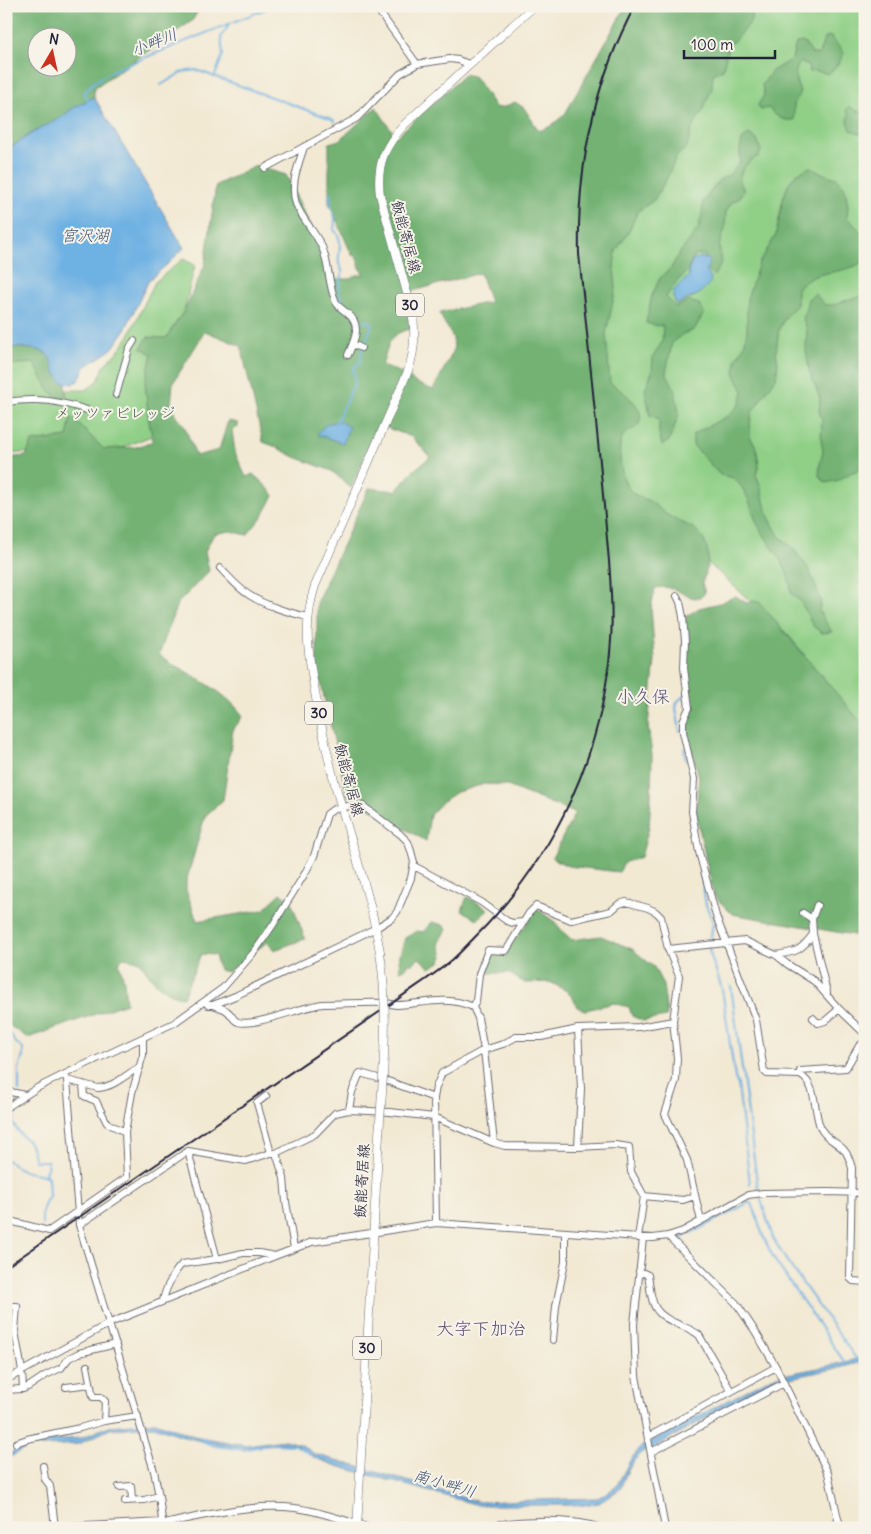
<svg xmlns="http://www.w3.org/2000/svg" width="871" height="1534" font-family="Delius,'Klee One',sans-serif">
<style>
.green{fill:#8fcf86;stroke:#587860}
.forest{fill:#73b273;stroke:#4a6a57;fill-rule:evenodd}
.water{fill:#6eb1e3;stroke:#486a8f}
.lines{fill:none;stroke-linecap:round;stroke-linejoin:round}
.stream{stroke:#6eb1e3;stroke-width:2}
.minor-casing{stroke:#6b6870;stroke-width:8}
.major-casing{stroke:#6b6870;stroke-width:9}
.minor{stroke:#fff;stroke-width:6}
.major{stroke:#fff;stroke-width:8}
.rail{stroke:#22223b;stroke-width:2}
.major-bridge-casing{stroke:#6b6870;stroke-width:9;stroke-linecap:butt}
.major-bridge{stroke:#fff;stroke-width:8}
.labels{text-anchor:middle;stroke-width:4;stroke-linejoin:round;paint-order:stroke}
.shield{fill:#f7f3e8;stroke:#62616f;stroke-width:1}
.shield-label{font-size:14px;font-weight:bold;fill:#22223b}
.street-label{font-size:15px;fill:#22223b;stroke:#f7f3e8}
.park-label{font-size:15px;fill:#435652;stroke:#f7f3e8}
.water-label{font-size:16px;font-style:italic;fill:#3d5476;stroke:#f7f3e8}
.quarter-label{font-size:18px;fill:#594d77;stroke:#f7f3e8}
</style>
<rect width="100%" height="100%" fill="#f7f3e8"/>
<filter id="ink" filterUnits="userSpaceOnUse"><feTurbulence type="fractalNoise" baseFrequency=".02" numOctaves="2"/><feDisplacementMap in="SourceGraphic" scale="10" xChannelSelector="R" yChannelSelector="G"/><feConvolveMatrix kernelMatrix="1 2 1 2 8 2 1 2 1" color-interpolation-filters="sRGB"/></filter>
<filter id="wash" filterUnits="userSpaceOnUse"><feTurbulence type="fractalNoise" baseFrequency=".0096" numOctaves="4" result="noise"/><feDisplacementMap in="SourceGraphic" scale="20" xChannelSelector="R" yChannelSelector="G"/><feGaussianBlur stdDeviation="1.12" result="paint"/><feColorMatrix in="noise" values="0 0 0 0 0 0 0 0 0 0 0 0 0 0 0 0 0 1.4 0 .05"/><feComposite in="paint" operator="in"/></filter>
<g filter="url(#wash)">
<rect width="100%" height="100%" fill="#f2e9d3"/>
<path class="green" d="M734,6h131v724l-76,-94 -172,-155 -23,-233z
M183,259l12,6 -14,58 -25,111 -57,23 -43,-7 -50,4v-94l31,-5 18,35h31l12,-9 7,-17 12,-11 12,-18 26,-53z"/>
<path class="forest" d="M6,6h195l-9,15 -98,67v9l-21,11 -11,9 -30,16 -26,18zM38,38h30v30h-30z
M626,6h129l-2,3 -3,14 -22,24 -5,22 -10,5 -1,14 -10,24 -10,16 -5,19 -10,9 -9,20 -14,24 -16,11 -10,22 -12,18 -2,16 2,21 -10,45 4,50c11,7 41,27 27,43 -4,5 -11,5 -15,11 -5,10 -1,40 5,49 8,12 14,10 24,16 7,5 12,10 18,14 8,5 26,11 30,17 13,16 10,33 3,50l3,10 -5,5c-18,1 -22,-14 -45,-10l-4,20 4,52 -7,66 4,29 -1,42 -2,30 -8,30 -16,5 -6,10 -51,-6 -16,-8 23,-45 -70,-28 -21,-1 -27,8 -14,9 -13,14 -4,26 -79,-46 -30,-128v-66l52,-113 27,3 17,-20 17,-14 -18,-20 -33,-12 -28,63 -19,-17 -37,-14 -21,-11 -11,-4 -22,-96 -36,-15 -32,52 -2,21 5,12 8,9 12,31 23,-6 9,-29 10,2v4l-6,3 3,23 11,24 7,-3c6,6 18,15 21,22l-12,21 -15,18 -17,-4 -16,3 -9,17 4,20 -32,33 -18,51c29,20 63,32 84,61l-10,14 -10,70 -18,16 -19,66v8l11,31 66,-11 18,-17 10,8 14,38 -31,11 -7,-8 -39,30 -9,-2 -4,-15 -14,-1 -18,43c-20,-2 -34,-20 -43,-36l-17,-3 -4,5 5,18 2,22 -98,35 -22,-15v-565l20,-2 6,-14 35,-5 4,-20 33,32 33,-2 16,-6 -4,-19 -4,-39 7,-29 -11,-6 7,-11 18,1 19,-29 20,-44 11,-80 40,-19 30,9 50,104h12l9,-4h6l-7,-19 -4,-1 -23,-52v-60l11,-3 36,-33 20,30 69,-63 10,3 21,31 9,-1 10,-5 9,6 15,23 12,-5 14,-12zM480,273l10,29 -51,11 14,25 1,12 -21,40 -17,-7 -14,-10 -20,-7c6,-20 6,-33 29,-37l-6,-26 8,-12z
M830,36l14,17c-4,9 -8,15 -16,21l-12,-3 -7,1 -1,-6 -7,-4c-8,8 -6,19 -1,29l-6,14v15c-14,1 -16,-3 -26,-12l-7,2 -3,-5 6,-10 -2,-10 10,-14 20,-12 4,-16 7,-1 4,4 5,8h7l5,-15z
M849,106l6,4 10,3v17l-4,4 -10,-4 -3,-9 1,-7 -3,-3z
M749,134l8,6 4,11 -2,5c-14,7 -25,19 -15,34l-5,8 -8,5 -5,9 -1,17 -6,17 3,16 -8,14 -7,-7 -3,-15 -10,2 -7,15 -13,14 -8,12 10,10 13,-6 10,3 5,9 -10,17 -11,4 -11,9 -6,29 9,18 4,24 -10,27 -7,4 -3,-10v-16l-9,-4 -5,-26 7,-17 1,-15 9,-15 1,-16 -10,-1 -7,-2 6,-28 8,-17 11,-10 8,-14 19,-25 4,-14 1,-13 16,-22 10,-5 11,-13v-12l2,-10z
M810,167l14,7 13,4 8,10 3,18 -1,12c10,9 18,16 18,29 0,4 0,8 -1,12 -6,12 -39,12 -51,18 -6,3 -11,7 -16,11v17l-11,11 -7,13 -3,23 2,11 -2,15 -24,34 -2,13v12l6,9 3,19 -3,10 4,9 7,29 12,23 13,11 16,21 5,11 8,23 -2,9 13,21 -10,1 -9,-7 -12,-24 -10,-9c-1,-28 -19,-43 -32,-66 -6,-11 -8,-25 -15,-36 -3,-5 -6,-9 -10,-13l-14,-3 -27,-30v-11l35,-18 12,-12 3,-13 -8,-16 1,-16 8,-13 3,-14v-33l12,-36 17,-28 7,-37 6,-15 7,-9z
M815,294l10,11c4,0 9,0 12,-1 10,-4 17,-8 28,-7v172l-13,3 -13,8 -13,3 -7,-7 1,-12 3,-12 -2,-13 1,-19 -3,-9 1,-13 -11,-28 -3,-20 1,-21 -4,-9 5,-21z
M17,347c9,1 21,1 28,6 11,7 8,24 20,30l2,16 -10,-1 -9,-9 -14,-26 -28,2v-16z
M736,596l10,7 9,-2 5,2 105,124v210l-133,-23 -18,-18 -18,-82 3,-37 -11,-40 -1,-13 4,-7 1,-13 -11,-84 18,-12 21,-5z
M467,897l20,11v3l-10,9 -15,-10z
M537,909l18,13 8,10 9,8 29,-4 31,13 22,18 9,18 4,30 -1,2 -23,4 -11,-5 -3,-9 -15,-4 -28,7 -9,-3 -4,-9 -8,-8 -15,-8 -25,1 -17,-10h-22l3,-17 16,-2z
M432,922l11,3 4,4 -8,15 4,12 -3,6 -10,6 -11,-10 -8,7 -2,-2 -4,6 -5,2 -1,-14 6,-19 12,-7 6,1z"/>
<path class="water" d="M94,97l90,151 -13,13 -22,19 -25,52 -12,17 -27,18 -6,13 -6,4 -8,-1 -4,-2 -6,-9 -4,-12 -6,-8 -6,-2 -22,-3 -11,2v-198l26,-18 30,-16 11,-9z
M701,257l8,3 -1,7 -2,4 5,7 -1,5 -11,11 -21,10c-6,-3 -5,-9 -4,-14l15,-14 -1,-4c2,-7 5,-14 13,-15z
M339,421l10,6 -6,16 -25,-8v-2l8,-9z
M865,1357v4l-26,7 -69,14 -116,65 -10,4 -9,8 -8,13 -7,17 -21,14 -15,2h-106l-141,-39 -22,-8 -18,-13 -15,-2 -39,5 -22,-3 -29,-6 -38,-13 -44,3 -32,15 -49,3 -23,12v-4l27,-13 48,-4 28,-12 46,-4 39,14 51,9 40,-5 17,5 12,9 165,48 119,-4 18,-11 15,-28 11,-13 130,-69 52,-10z"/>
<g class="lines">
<path class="stream" d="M215,76l8,-22 -2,-17 9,-14
M161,85l21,-13 14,-2 136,49 3,3
M88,100l-4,-7 10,-11 18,-11 161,-65
M330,192l1,14 4,12 -1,12c11,10 3,23 5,34 1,3 3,5 3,7 1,4 -1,9 -2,12 -3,12 2,20 10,29
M336,422l18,-37 1,-7 -2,-9 7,-7 2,-12 10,-25 -1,-3 -2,-1 -5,1 -4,-1v-5l-2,-1h-5
M680,731l-4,-23 1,-6 8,-7
M684,748l2,12
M697,854l2,10
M700,868l6,37 7,17 -4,28 13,39 13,89 3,7 12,99
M731,986l27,203
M6,1028l9,14 8,7v7l-4,13v22
M17,1103l-4,21 8,11 7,6 3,6 4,14h13l-1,7 -2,5 1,2
M6,1160c8,3 14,11 22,12 7,2 14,1 20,5l1,19 -4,7 -3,9v13
M760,1197l13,41 13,22 79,111
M680,1239l68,-36h4l11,33 11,23 71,104
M202,1441l13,5 29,4 24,-6 27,1 15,9"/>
</g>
</g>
<g filter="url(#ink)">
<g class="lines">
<defs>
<path id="minor" d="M375,6l42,58
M304,147c-6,19 -14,37 -8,57 6,15 19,28 26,43 7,16 6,36 13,53 2,6 7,9 12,13 16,12 7,28 1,42
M265,168l92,-50 43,-44 17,-10 33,-5 8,1 11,4
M353,344l8,4
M116,395l13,-46 5,-8
M6,402c32,-5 54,-1 84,9
M220,568c9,9 18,20 29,27 17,11 39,17 58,22
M677,596l3,6 3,15 2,24 -1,27 5,40 -6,13v11l11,47 -2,33 7,40 17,64 40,104 8,51 3,3 33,1c18,10 13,37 21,54 5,10 16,13 23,21 5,5 6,12 8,18l-2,110 3,3 12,1
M414,866l67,36 26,19 6,2 10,-1
M817,905l-5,14 1,15 14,59
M803,913l9,6
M668,949l77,-8 31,14 11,9 27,17 25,28 26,25
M776,955c20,-3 25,-4 37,-21
M213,1005c4,2 11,3 14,6 5,3 5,9 11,11 17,5 65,-16 85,-18 21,0 42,-2 62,-1 4,0 8,2 12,2 27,-1 49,-10 76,2l5,11 6,32 10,93 11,3 73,1 37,-2 14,2 2,25 13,24 -6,42
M473,1007l3,-6 3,-27 9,-24 18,1 23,-38 7,-7 35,14 40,-9 8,-7 7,-2 22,6 8,4 5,5 7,32 11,27 -6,45 4,37 -1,22 -11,34 22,46 14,61
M813,1018l5,5 7,-2 14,-12
M65,1074l2,6 12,145 75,246 5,25 4,32
M800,1075v-4l46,-3 13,-22 6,-5
M67,1080l31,8c17,-1 28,-14 42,-21
M83,1084l1,12 12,5 11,22 18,9
M6,1091l19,4
M266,1096l-9,7 14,50
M6,1108l31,-20 28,-14 109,-51 49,-35 32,-37 18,-26 31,-50 10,-19 13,-42 7,-5 19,-4 10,1 37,28 8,8 3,9 3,11 -3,16 -14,34 -5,6 -16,10 -141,68 -22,9h-5l-3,-3
M349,1110l3,-18 8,-19 25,7 49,18
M578,1147l3,-58 -3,-60
M188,1151l29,108
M276,1153l8,25 2,24 8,46
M644,1196l39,4 12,-4
M6,1220l43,11 78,-54 -2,-45 7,-39 11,-38v-16
M436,1223l-2,-125 2,-11 6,-14 42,-23 19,-6 13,-7h25l37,-8 61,-2 34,-6
M79,1225l109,-74 58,10 25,-8h5l39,-19 20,-21 14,-3 41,2 44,5 60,26
M668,1236l68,67 19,28 21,36 52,106 12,55
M643,1238l-9,86 2,52 29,152
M639,1271l9,4c2,10 2,23 7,32 8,15 31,18 44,28l32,56
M163,1301c2,-12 11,-29 19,-37l35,-5 26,-6h16l16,3
M6,1306h11l-2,25 7,40 1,18
M553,1340l3,-34 9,-44v-29
M87,1366l6,31h8l4,4 -1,20
M6,1380l104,-57 165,-67 37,-14 124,-19 217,15 15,-2 15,-5 65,-36 15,-2 64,-1 38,1
M66,1387l24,-3
M6,1390l16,-1 6,-2 18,-12 15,-7 8,-10 10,-5 37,-9
M648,1437l128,-70
M16,1443l11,-4 53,-11 24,-7 34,-5
M651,1452l133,-69
M43,1466l2,13 5,7 5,41
M119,1487l12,-1 1,14
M125,1501l19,-1 15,-4
M163,1524c43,-9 88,-21 132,-16 26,3 50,13 75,20
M48,1528l115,-6
M478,1528c36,-8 89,-11 123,0
M829,1528l10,-7"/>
<path id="major" d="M380,952c-8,-49 -24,-95 -38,-143 -11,-37 -19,-74 -26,-111 -7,-40 -14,-72 -1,-112l93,-215c7,-20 8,-39 4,-60l-32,-116c-4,-31 5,-50 26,-72l128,-117
M357,1528l21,-377"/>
</defs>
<use href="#minor" class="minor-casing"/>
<use href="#major" class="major-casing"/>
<use href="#minor" class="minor"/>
<use href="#major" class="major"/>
<path class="rail" d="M6,1267l385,-263c20,-15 42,-28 61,-44 8,-7 16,-16 24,-24 79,-79 128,-184 135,-296 2,-26 0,-52 -2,-79 -3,-33 -6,-66 -9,-99 -7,-69 -14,-139 -21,-208 -2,-88 14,-170 56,-248"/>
<defs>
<path id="major-bridge" d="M378,1151c4,-66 12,-133 2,-199"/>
</defs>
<use href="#major-bridge" class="major-bridge-casing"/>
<use href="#major-bridge" class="major-bridge"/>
</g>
</g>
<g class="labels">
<g class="shield">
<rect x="396" y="293.5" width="28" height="23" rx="4"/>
<rect x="305" y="701.5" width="28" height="23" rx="4"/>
<rect x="353" y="1336.5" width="28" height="23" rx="4"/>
</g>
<g class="shield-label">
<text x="410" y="310">30</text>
<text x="319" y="718">30</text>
<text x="367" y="1353">30</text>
</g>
<g class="street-label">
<text transform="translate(406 237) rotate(75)" y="5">飯能寄居線</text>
<text transform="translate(349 780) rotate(75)" y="5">飯能寄居線</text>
<text transform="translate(362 1181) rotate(-87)" y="5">飯能寄居線</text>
</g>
<g class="park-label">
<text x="115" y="418">メッツァビレッジ</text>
</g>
<g class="water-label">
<text transform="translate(154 42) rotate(-22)" y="6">小畔川</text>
<text x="85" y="241">宮沢湖</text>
<text transform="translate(445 1483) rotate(16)" y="6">南小畔川</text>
</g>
<g class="quarter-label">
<text x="643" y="703">小久保</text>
<text x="481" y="1335">大字下加治</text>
</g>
</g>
<rect width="871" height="1534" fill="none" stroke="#f7f3e8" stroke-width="25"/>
<g transform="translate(52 52) rotate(9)"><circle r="24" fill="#f7f3e8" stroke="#a29fa3"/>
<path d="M0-4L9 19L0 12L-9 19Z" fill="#c8321e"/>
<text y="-8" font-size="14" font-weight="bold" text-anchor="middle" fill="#22223b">N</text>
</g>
<path d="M684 50v8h91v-8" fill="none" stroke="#22223b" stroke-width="2.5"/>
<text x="691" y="50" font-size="15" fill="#22223b" stroke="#f7f3e8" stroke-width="4" paint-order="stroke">100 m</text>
</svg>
